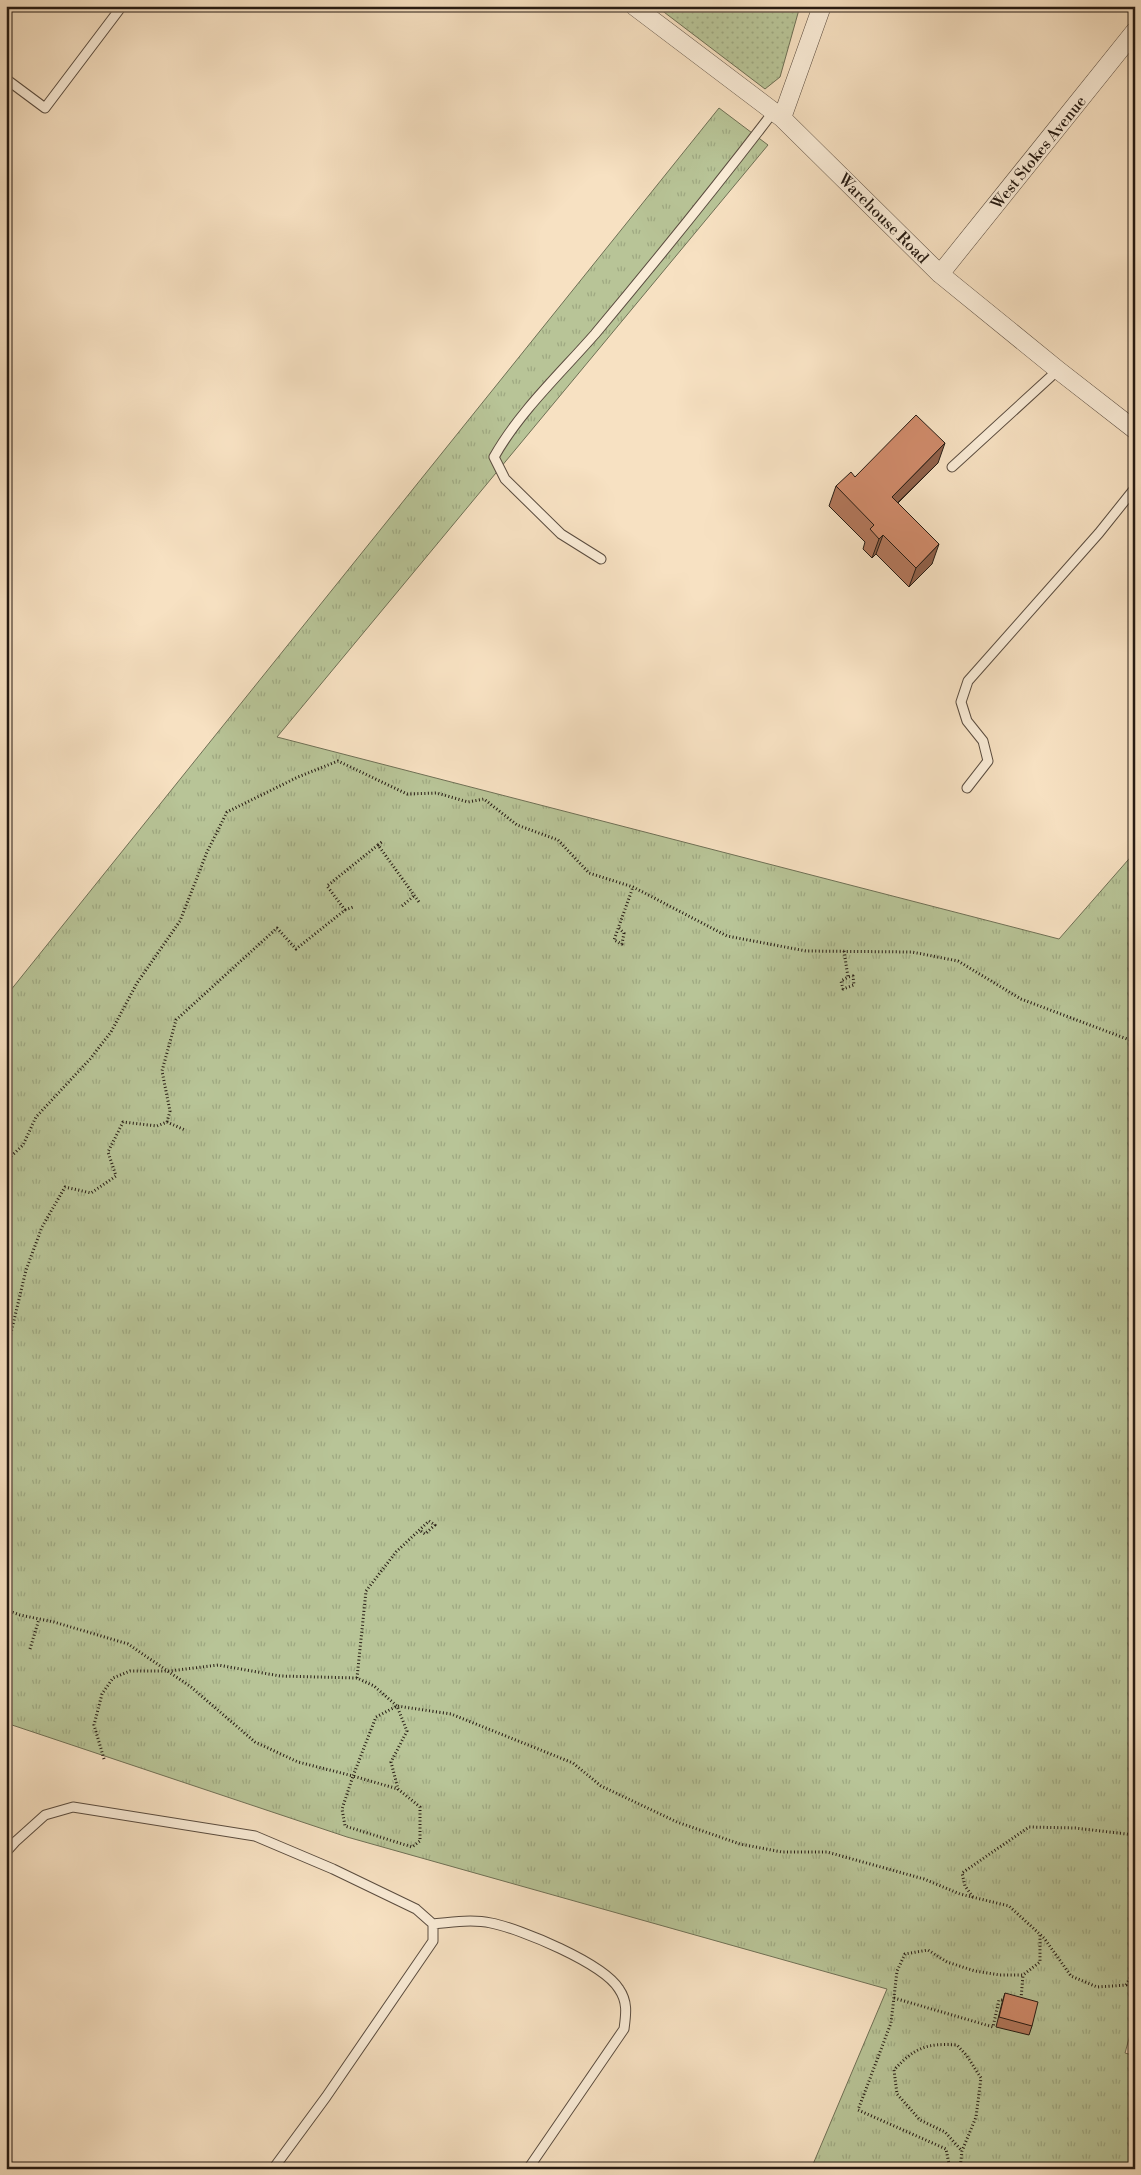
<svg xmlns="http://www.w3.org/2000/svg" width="1141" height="2175" font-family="'Libre Bodoni',serif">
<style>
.grass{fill:url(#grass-dots);stroke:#6f7055}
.park{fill:url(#park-tufts);stroke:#6f7055}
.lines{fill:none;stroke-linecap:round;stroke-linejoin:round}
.lane-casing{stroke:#5a4c3f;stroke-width:11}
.street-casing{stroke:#5a4c3f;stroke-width:19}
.path{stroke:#261b13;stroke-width:3;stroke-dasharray:1 2.5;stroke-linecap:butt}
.lane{stroke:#faecd7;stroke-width:9}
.street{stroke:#faecd7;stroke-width:18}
.wall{fill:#b2775b;stroke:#261b13}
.shaded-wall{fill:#91614a;stroke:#261b13}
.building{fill:#cf8a6a;stroke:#261b13}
.labels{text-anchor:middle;stroke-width:4;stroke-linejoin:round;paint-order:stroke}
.street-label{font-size:16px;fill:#261b13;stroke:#faecd7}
</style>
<defs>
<pattern id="grass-dots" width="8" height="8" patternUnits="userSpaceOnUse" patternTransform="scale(1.25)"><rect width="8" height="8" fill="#b8c497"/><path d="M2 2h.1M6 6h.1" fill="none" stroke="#9ea881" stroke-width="1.8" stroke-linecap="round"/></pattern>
<pattern id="park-tufts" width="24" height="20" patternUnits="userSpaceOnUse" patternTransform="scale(1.25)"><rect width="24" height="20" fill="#b8c497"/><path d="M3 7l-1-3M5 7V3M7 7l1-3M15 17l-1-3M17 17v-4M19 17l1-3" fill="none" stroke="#9ea881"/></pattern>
</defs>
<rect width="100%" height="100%" fill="#f7e1c2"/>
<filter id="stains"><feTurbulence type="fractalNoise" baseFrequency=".004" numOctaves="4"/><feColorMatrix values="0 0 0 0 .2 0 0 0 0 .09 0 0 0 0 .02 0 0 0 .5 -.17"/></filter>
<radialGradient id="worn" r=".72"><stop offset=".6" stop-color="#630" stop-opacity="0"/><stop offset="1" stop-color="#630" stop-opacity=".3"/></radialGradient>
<path class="grass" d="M656,6h144l-20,71 -15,12z"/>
<path class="park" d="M719,108l49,37 -491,592 782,202 76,-87v1165l-10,36 10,3v113h-324l76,-180 -540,-152 -341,-114v-727z"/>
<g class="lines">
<defs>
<path id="lane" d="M6,79l39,29 77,-102
M952,467l106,-97
M601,559l-40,-25 -56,-55 -11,-22c26,-46 66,-83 101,-123 61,-73 121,-147 179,-223
M967,788l21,-27 -5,-20 -16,-20 -6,-19 7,-21 131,-148 36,-45
M6,1852l9,-10 30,-27 28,-8 182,29 78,33 83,40 17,15c18,-2 40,-5 58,-1 30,6 112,40 128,66 9,13 7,25 5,40l-96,140
M273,2169l53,-72 107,-156v-17"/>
<path id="street" d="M634,6l148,112 158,156 118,96 77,60
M782,118l40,-112
M940,274l195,-243"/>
</defs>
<use href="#lane" class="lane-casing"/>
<use href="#street" class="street-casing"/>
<path class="path" d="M378,845l5,-4
M402,906l13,-11
M345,910l8,-3
M619,928l5,5 -2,11 -8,-4 19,-53
M844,951l4,26 -7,4 2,8 11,-4 -1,-9 -5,1
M167,1122l3,-11 -8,-40 14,-51 101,-92 19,21 49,-39 -18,-24 51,-41 41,57
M6,1161l17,-16 13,-28 54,-58 21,-27 26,-49 43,-62 27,-69 20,-40 71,-35 40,-16 69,33 30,-1 31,9 16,-3 33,26 41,15 31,33 44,14 94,49 79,15 106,1 46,9 63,38 114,43
M6,1337h4l16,-67 16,-43 23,-40 26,6 25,-17 -8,-24 15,-30 34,4 10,-4 18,8
M6,1610l14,5 34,7 74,22 63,43 64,55 43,20 55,14 23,-59 21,-11 54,8 122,49 28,23 76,36 63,22 42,8h45l97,27 36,15 49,12 35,32 27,38 26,11 29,-2 9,-15
M30,1649l9,-30
M357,1678l9,-87 30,-39 33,-31 6,4 -10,9 -6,-4
M104,1759l-10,-34 8,-31 11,-16 17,-7h40l48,-6 62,11 77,2 17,8 23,20 10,25 -16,31 7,27 22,18v34l-8,6 -67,-21 -3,-17 11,-33 45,13
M973,1897l-8,-11 -3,-13 67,-46 46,1 60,7
M894,1998l99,29 6,-27h8
M1018,1999h3l2,-24
M950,2169l-4,-20 -88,-39 33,-87 6,-52 8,-17 23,-4 19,12 28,9 25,4h23l17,-13v-27
M960,2169l2,-18 14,-34 5,-39 -14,-22 -10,-11c-30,-2 -42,2 -63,25l3,24 23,26 25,12 17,19"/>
<use href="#lane" class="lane"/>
<use href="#street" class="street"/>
</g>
<path class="wall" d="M938,463l-40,40 34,61 -23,23 -33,-33 -4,4 -9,-9 2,-7 -36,-36 7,-20 19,-9z
M1005,1993l27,33 -3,9 -33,-8 6,-24z"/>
<path class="shaded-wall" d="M945,443l-7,20 -54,53 8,-19z
M883,535l-7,19 -4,4 7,-19z
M939,544l-7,20 -23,23 7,-19z"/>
<path class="building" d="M916,415l29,28 -53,54 47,47 -23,24 -33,-33 -4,4 -9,-10 4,-4 -38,-39 15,-14 4,5z
M1005,1993l33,9 -6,24 -33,-9z"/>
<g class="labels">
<g class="street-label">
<text transform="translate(1038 152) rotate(-51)" y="6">West Stokes Avenue</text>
<text transform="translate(884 218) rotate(45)" y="6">Warehouse Road</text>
</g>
</g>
<rect width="1141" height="2175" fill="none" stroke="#f7e1c2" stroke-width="25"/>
<rect x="8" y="8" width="1126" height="2160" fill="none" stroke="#261b13" stroke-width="2.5"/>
<rect x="12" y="12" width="1116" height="2150" fill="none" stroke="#261b13"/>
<rect width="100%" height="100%" filter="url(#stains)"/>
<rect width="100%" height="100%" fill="url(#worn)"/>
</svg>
